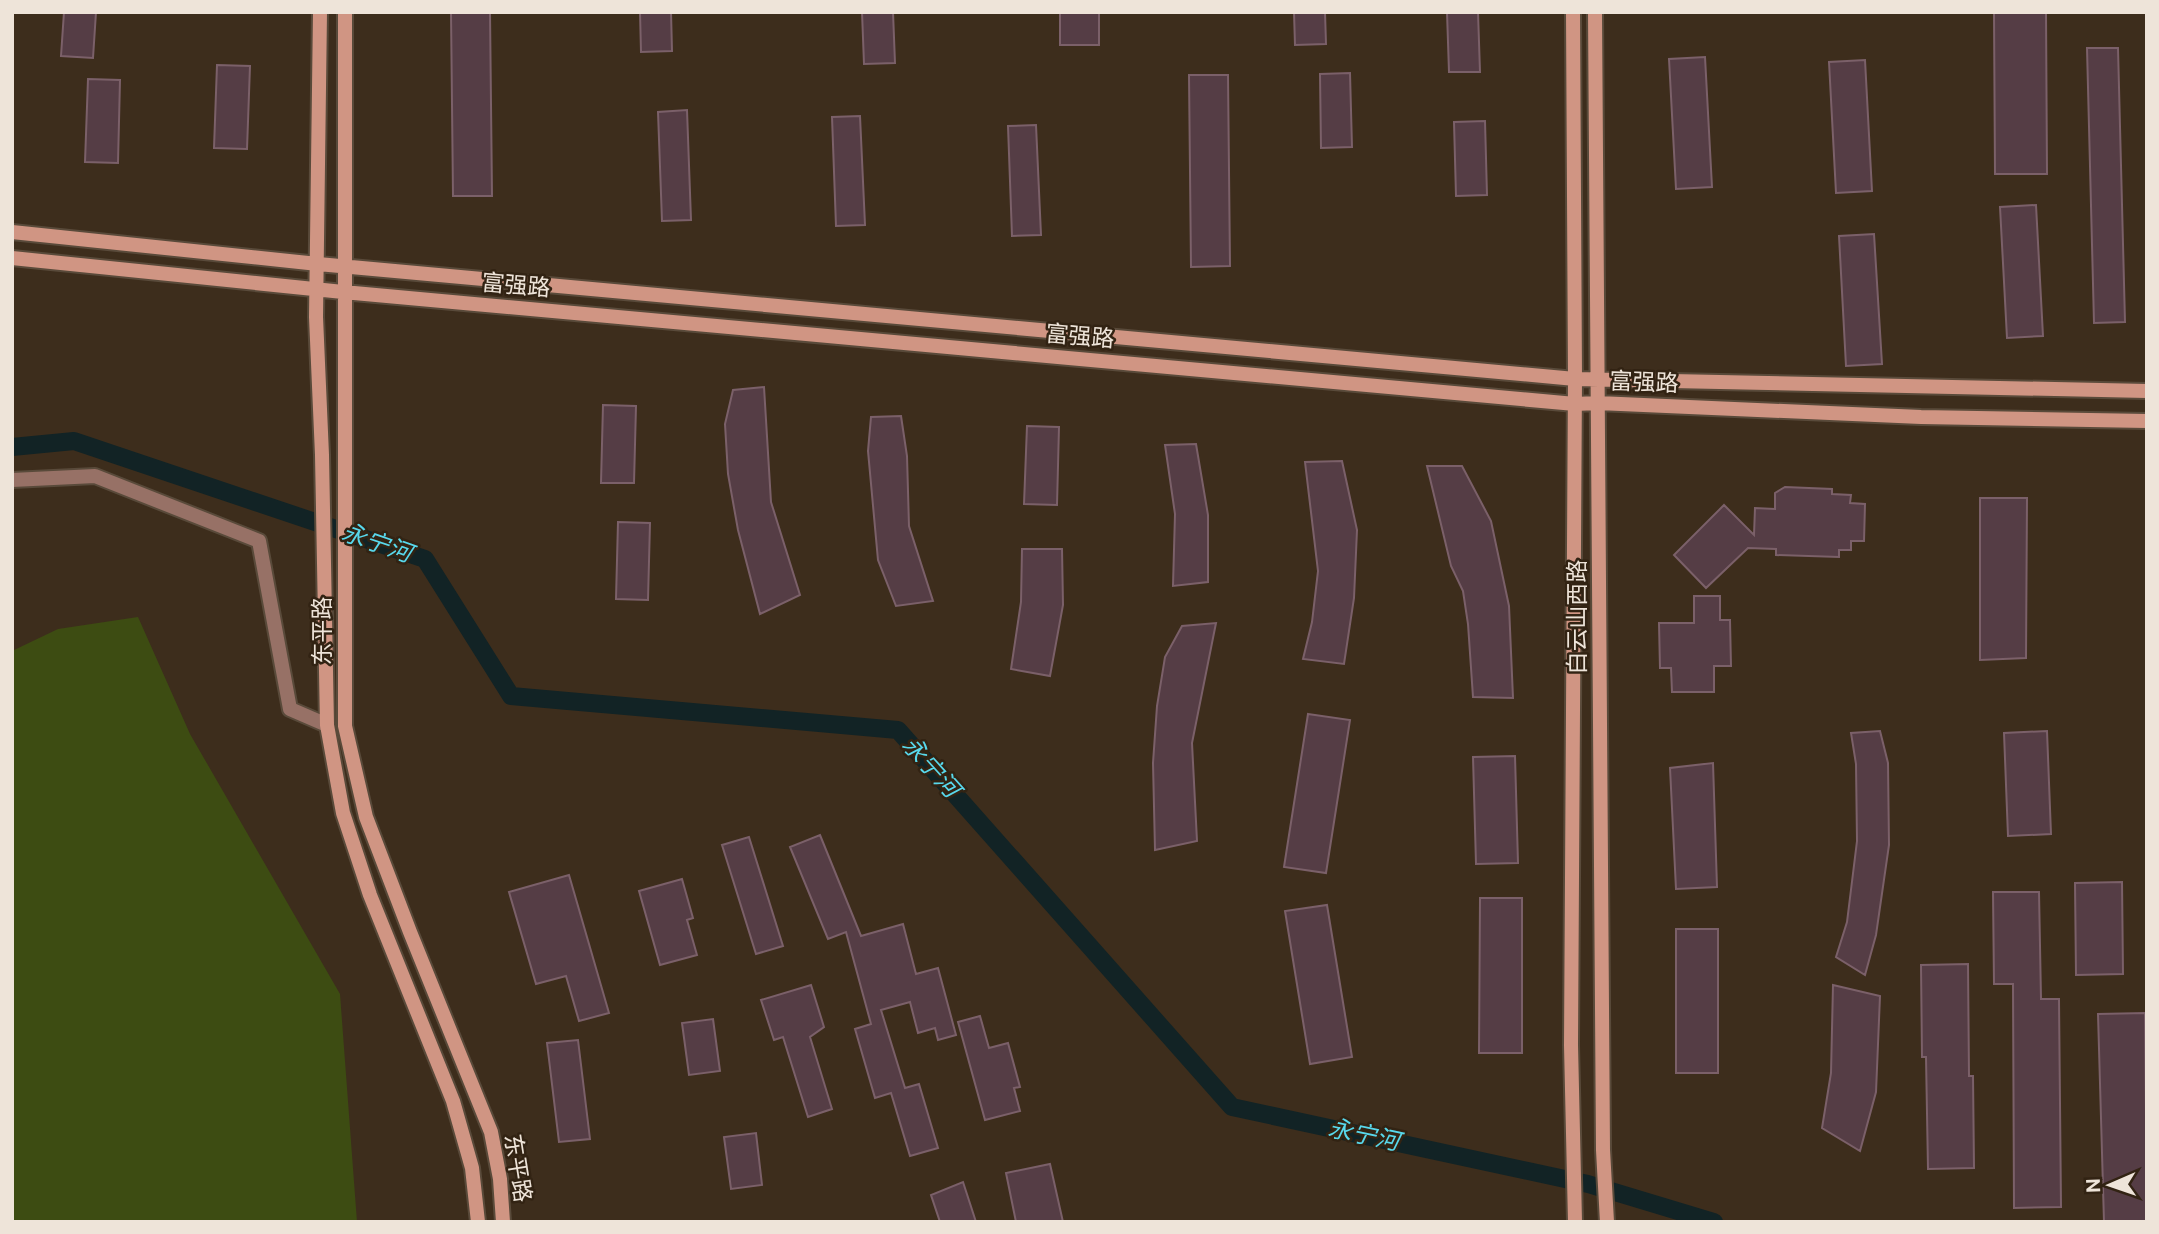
<svg xmlns="http://www.w3.org/2000/svg" width="2159" height="1234" font-family="'Public Sans','Noto Sans SC',sans-serif">
<style>
.green{fill:#3d4c12}
.lines{fill:none;stroke-linecap:round;stroke-linejoin:round}
.canal{stroke:#122325;stroke-width:18}
.building{fill:#553d45;stroke:#7b6069;stroke-width:2}
.street-casing{stroke:#594a3a;stroke-width:18}
.secondary-casing{stroke:#594a3a;stroke-width:18}
.street{stroke:#977166;stroke-width:14}
.secondary{stroke:#d09583;stroke-width:14}
.labels{text-anchor:middle;stroke-width:5;stroke-linejoin:round;paint-order:stroke}
.street-label{font-size:23px;fill:#eee4d9;stroke:#322313}
.water-label{font-size:24px;font-style:italic;fill:#58d8ec;stroke:#322313}
</style>
<rect width="100%" height="100%" fill="#3d2d1c"/>
<path class="green" d="M138,617l52,117 150,260 17,228h-345v-571l46,-22z"/>
<g class="lines">
<path class="canal" d="M12,447l62,-6 351,118 86,137 387,34 334,377 356,77 126,38"/>
</g>
<path class="building" d="M64,12h32l-3,46 -32,-2z
M451,12h39l2,184h-39z
M640,12h31l1,39 -31,1z
M862,12h31l2,51 -31,1z
M1060,12h39v33h-39z
M1294,12h31l1,32 -31,1z
M1447,12h31l2,60h-31z
M1994,12h52l1,162h-52z
M2087,48h31l7,274 -31,1z
M1705,57l7,130 -36,2 -7,-130z
M1865,60l7,131 -36,2 -7,-131z
M217,65l33,1 -3,83 -33,-1z
M1350,73l2,74 -31,1 -1,-74z
M1189,75h39l2,191 -39,1z
M88,79l32,1 -2,83 -33,-1z
M687,110l4,110 -29,1 -4,-109z
M860,116l5,109 -29,1 -4,-109z
M1485,121l2,74 -31,1 -2,-74z
M1036,125l5,110 -29,1 -4,-110z
M2036,205l7,131 -36,2 -7,-131z
M1874,234l8,130 -36,2 -7,-130z
M764,387l7,115 29,93 -40,19 -22,-84 -10,-56 -3,-50 8,-34z
M603,405l33,1 -2,77h-33z
M901,416l6,40 2,70 24,75 -37,5 -18,-46 -10,-109 3,-34z
M1027,426l32,1 -2,78 -33,-1z
M1196,444l12,71v67l-35,4 2,-72 -10,-69z
M1342,461l15,69 -3,68 -10,66 -41,-5 9,-37 6,-51 -13,-109z
M1427,466h35l29,55 18,85 4,92 -40,-1 -5,-73 -5,-33 -12,-25z
M1785,487l47,2v5l19,1 -1,8 15,1 -1,37h-13v9h-12v7l-63,-2v-6l-28,-1 -42,40 -32,-33 50,-50 30,30 1,-27 20,1v-16z
M1980,498h47l-1,160 -46,2z
M618,522l32,1 -2,77 -32,-1z
M1022,549h40l1,56 -13,71 -39,-7 10,-67z
M1694,596h26v24h10l1,46h-17v26h-42l-1,-24h-11l-1,-45h35z
M1216,623l-24,120 5,98 -42,9 -2,-87 4,-57 8,-49 17,-31z
M1308,714l42,6 -24,153 -42,-6z
M1880,731l8,32 1,82 -13,90 -11,40 -29,-18 11,-35 10,-81 -1,-77 -5,-31z
M2047,731l4,103 -43,2 -4,-103z
M1515,756l3,107 -42,1 -3,-107z
M1713,763l4,124 -41,2 -6,-121z
M820,835l41,101 42,-12 13,50 22,-6 18,67 -18,5 -3,-12 -17,5 -8,-31 -29,8 24,78 14,-4 19,64 -28,8 -19,-63 -16,5 -20,-69 16,-5 -25,-92 -18,7 -38,-92z
M749,837l34,109 -27,8 -34,-109z
M569,875l40,138 -30,8 -13,-45 -30,8 -27,-92z
M682,879l11,39 -6,2 10,35 -37,10 -21,-74z
M2122,882l1,92 -47,1 -1,-92z
M1993,892h46l2,107h18l2,208 -47,1 -1,-224h-19z
M1480,898h42v155h-43z
M1327,905l25,152 -42,7 -25,-153z
M1676,929h42v144h-42z
M1968,964l1,112h4l1,92 -46,1 -2,-112h-4l-1,-92z
M811,985l13,42 -14,10 22,72 -24,8 -25,-80 -9,3 -13,-40z
M1833,985l47,11 -4,96 -16,59 -38,-23 9,-55z
M2145,1013l2,209h-43l-6,-208z
M980,1016l9,32 19,-5 12,44 -6,1 6,23 -35,9 -27,-98z
M713,1019l7,52 -31,4 -7,-52z
M578,1040l12,99 -31,3 -12,-99z
M756,1133l6,52 -31,4 -7,-52z
M1050,1164l13,58h-47l-10,-49z
M963,1182l13,40h-36l-9,-27z"/>
<g class="lines">
<defs>
<path id="street" d="M12,480l83,-4 164,65 31,168 37,16"/>
<path id="secondary" d="M320,12l-4,305 6,138 5,270 16,88 27,82 83,206 19,67 6,54
M345,12v714l21,91 44,115 81,200 9,47 3,43
M1573,12l2,367 -4,666 4,177
M1595,12l8,1138 4,72
M12,232l306,32 1257,115 572,12
M12,258l331,34 1232,112 23,-1 323,14 226,4"/>
</defs>
<use href="#street" class="street-casing"/>
<use href="#secondary" class="secondary-casing"/>
<use href="#street" class="street"/>
<use href="#secondary" class="secondary"/>
</g>
<g class="labels">
<g class="street-label">
<text transform="translate(516 285) rotate(5)" y="8">富强路</text>
<text transform="translate(1080 336) rotate(5)" y="8">富强路</text>
<text transform="translate(1644 382) rotate(2)" y="8">富强路</text>
<text transform="translate(1577 617) rotate(-90)" y="8">白云山西路</text>
<text transform="translate(322 631) rotate(-90)" y="8">东平路</text>
<text transform="translate(518 1168) rotate(81)" y="8">东平路</text>
</g>
<g class="water-label">
<text transform="translate(377 543) rotate(19)" y="8">永宁河</text>
<text transform="translate(931 767) rotate(48)" y="8">永宁河</text>
<text transform="translate(1364 1135) rotate(12)" y="8">永宁河</text>
</g>
</g>
<rect width="2159" height="1234" fill="none" stroke="#eee4d9" stroke-width="28"/>
<g transform="translate(2110 1185) rotate(268)" stroke="#322313" stroke-width="5" paint-order="stroke">
<path d="M0-5L12 26L0 18L-12 26Z" fill="#eee4d9"/>
<text y="-10" font-size="19" font-weight="bold" text-anchor="middle" fill="#eee4d9">N</text>
</g>
</svg>
